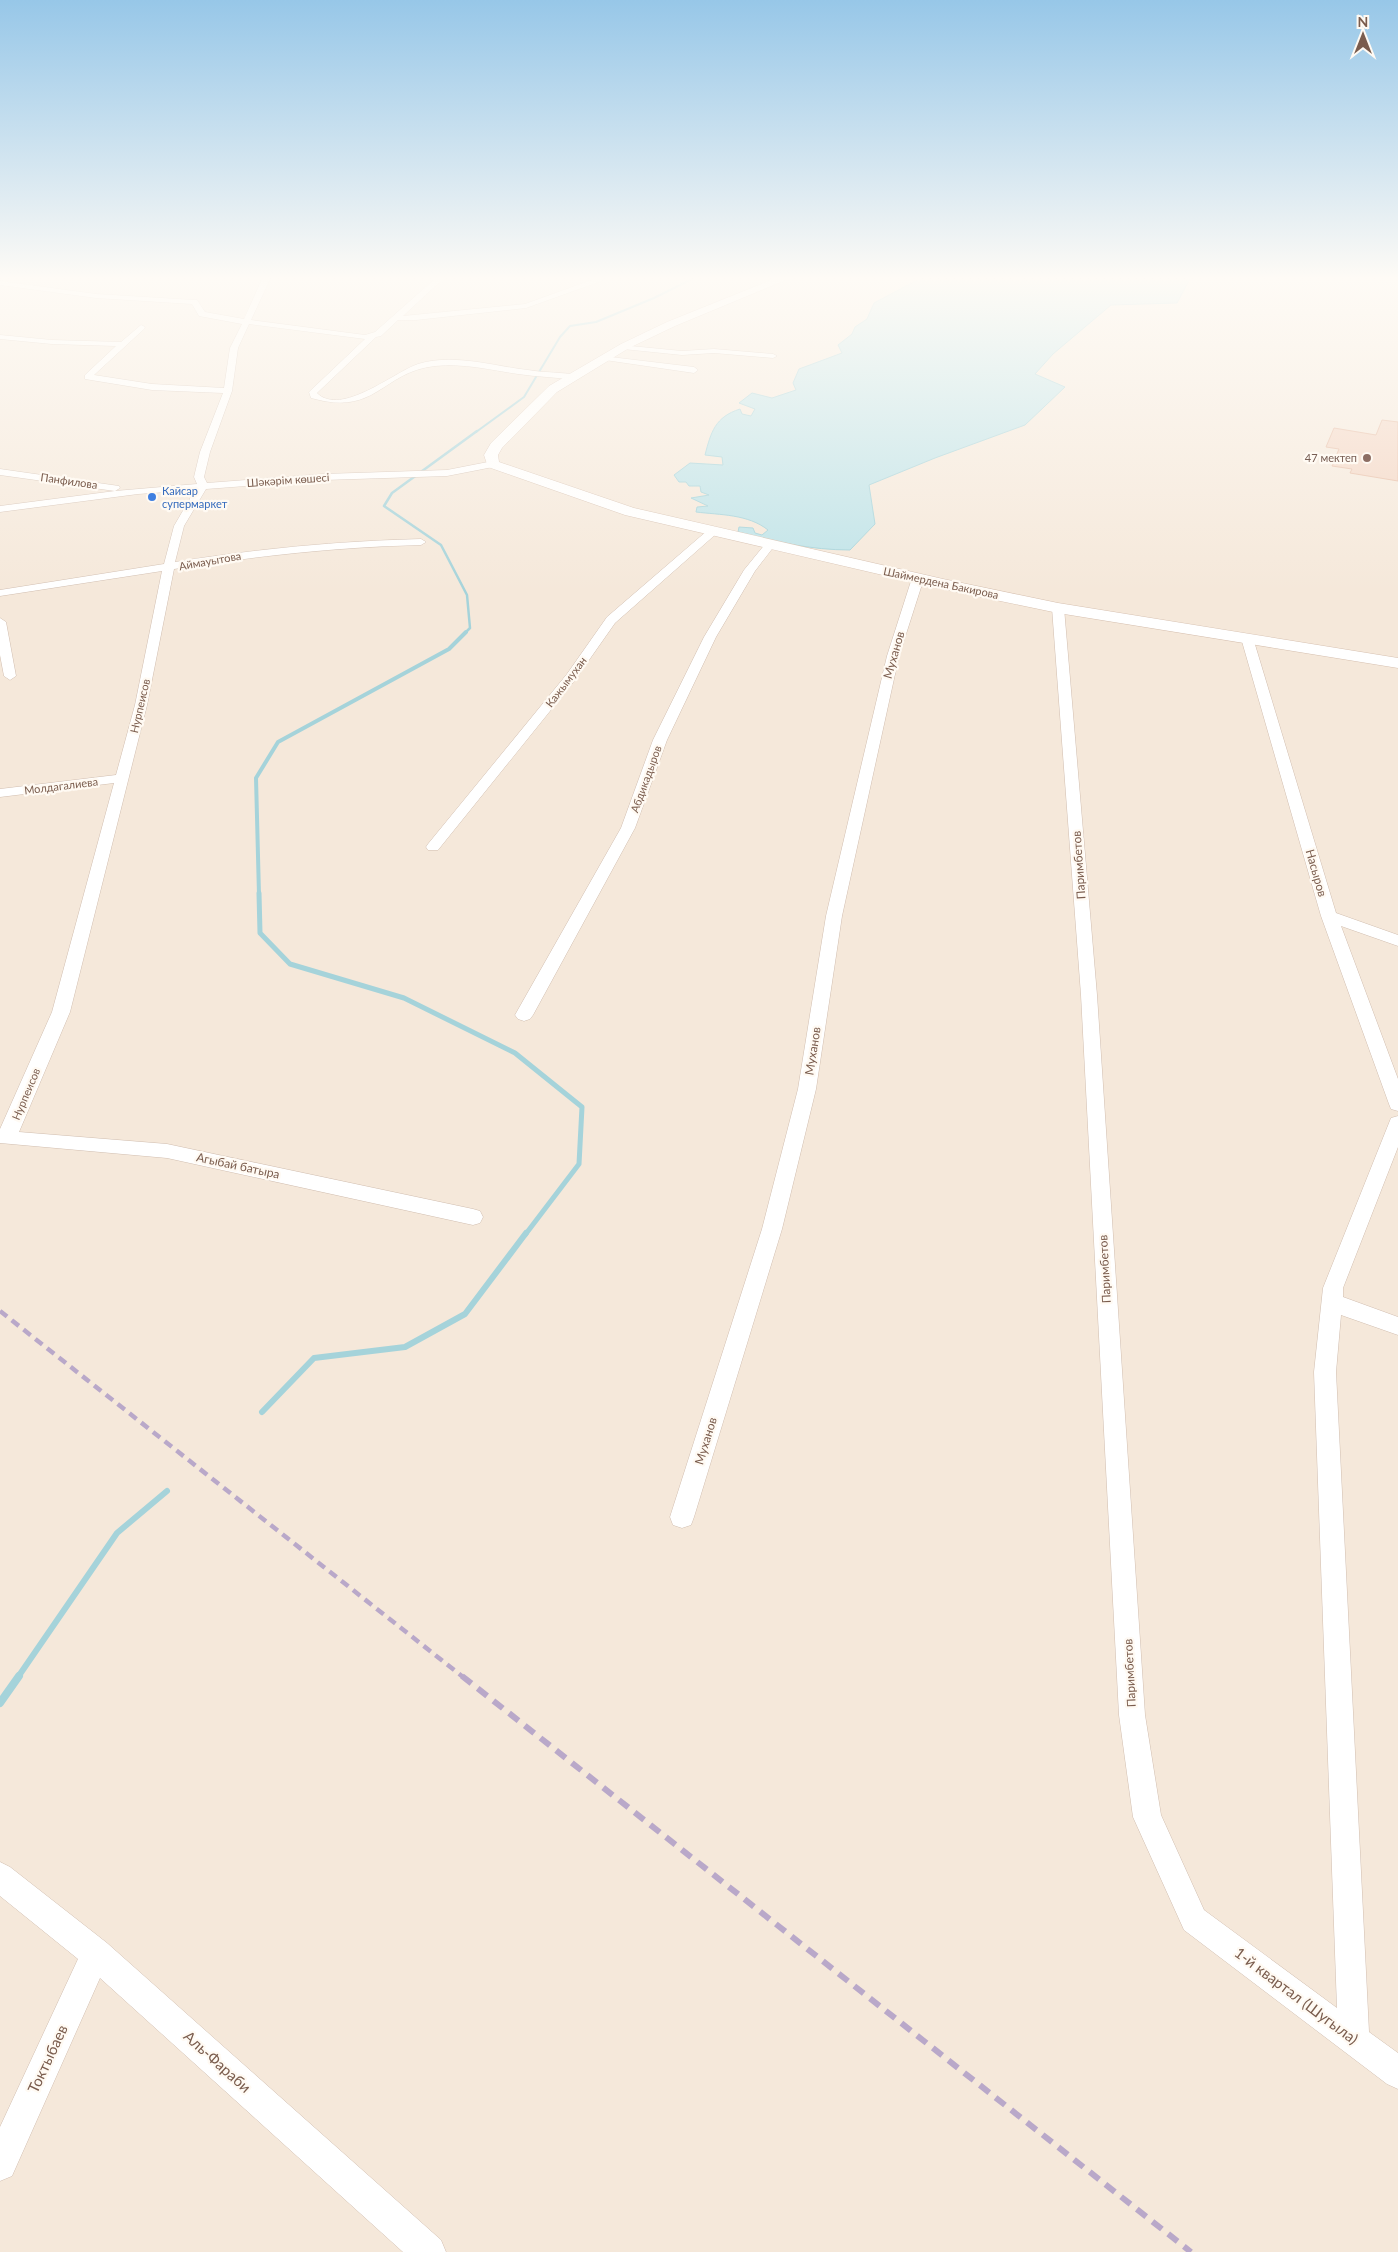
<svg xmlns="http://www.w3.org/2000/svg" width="1398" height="2252" font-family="Lato,sans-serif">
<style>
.residential{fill:#f5e8da}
.water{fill:#bfe3e8;stroke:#a5d3da}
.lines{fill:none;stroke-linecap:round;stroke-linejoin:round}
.stream-far5{stroke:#a5d3da;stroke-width:2}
.stream-far4{stroke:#a5d3da;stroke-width:2.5}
.stream-far3{stroke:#a5d3da;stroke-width:4}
.stream-far2{stroke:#a5d3da;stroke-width:5}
.stream-far1{stroke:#a5d3da;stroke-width:6}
.stream{stroke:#a5d3da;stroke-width:8}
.building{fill:#f3d5c3;stroke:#e6bba3}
.street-casing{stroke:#d1beb0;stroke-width:1}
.secondary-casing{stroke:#d6c0b0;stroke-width:1}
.street{fill:#fff;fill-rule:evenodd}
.secondary{fill:#fff;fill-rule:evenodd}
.rail-far1{stroke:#b9a8c9;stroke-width:4.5;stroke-dasharray:9 6;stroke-linecap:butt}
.rail{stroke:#b9a8c9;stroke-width:6;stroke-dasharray:12 8;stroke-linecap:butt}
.education-dot{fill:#8d6e63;stroke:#fffaf3;stroke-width:2}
.shop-dot{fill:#3f7fe0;stroke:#fffaf3;stroke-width:2}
.labels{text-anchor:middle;stroke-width:4.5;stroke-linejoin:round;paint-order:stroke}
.far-education-label{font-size:11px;fill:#785e54;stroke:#fffaf3;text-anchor:end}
.far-street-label{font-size:11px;fill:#7a5c4d;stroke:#fffaf3}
.far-shop-label{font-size:11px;fill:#366cbe;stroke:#fffaf3;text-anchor:start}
.street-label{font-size:12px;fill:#7a5c4d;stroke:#fffaf3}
.near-street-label{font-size:15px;fill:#7a5c4d;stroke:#fffaf3}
</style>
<rect width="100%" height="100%" fill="#fdf6ec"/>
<path class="residential" d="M0,277h1398v1975h-1398z"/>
<path class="water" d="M923,277h268l-14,26 -66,2 -58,49 -18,20 30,13 -40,38 -90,33 -66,27 6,39 -25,26c-38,0 -75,-8 -112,-18l1,-5 14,1 2,5 7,2 6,-5c-20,-16 -48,-15 -72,-18l1,-5 11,-1 -17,-8 18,-3 -8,-3 -1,-6h-11l-3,-4h-7l-5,-7 16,-12 33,2 -1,-8 -17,-2c6,-23 10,-38 35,-46l2,5 9,2 4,-7 -16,-6 13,-10 20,5 24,-8 -3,-7 6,-14 43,-16 -4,-8 14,-11 3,-7 12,-8 7,-16z"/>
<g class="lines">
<path class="stream-far5" d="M476,432l48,-35 36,-60 10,-11 26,-4 58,-24 42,-21"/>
<path class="stream-far4" d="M465,633l5,-5 -3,-33 -26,-50 -57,-39 8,-13 85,-62"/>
<path class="stream-far3" d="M259,895l-3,-117 22,-36 171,-93 17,-17"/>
<path class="stream-far2" d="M259,893l1,40 30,31 114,34 111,55 67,54 -3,57 -54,71"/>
<path class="stream-far1" d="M262,1412l52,-54 91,-11 60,-33 61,-81
M18,1677l99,-144 50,-42"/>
<path class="stream" d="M0,1703l19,-27"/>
</g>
<path class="building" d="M1382,420l16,2v59l-48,-8 2,-4 -20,-3 7,-17 -13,-2 8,-19 42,7z"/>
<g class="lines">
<defs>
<path id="street" d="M263,277h8l-20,43 114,15 10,-3 62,-55h8l-42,39 122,-12 72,-26 7,2 -78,28 -110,12h-18l-17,16 -5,1 -59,56c24,24 77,-21 101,-29 35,-11 75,2 110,6 17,3 34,2 50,5l1,2 -4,3c-19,-3 -38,-3 -57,-6 -27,-4 -55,-11 -83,-8 -54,6 -58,51 -124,32l-2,-6 56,-53 -116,-15 -11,24 -6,43 -22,61 -6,25 3,6 117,-9 123,-4 46,-9 5,3 -5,3 -46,9 -123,4 -118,9 -22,37 -9,36c82,-13 163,-21 246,-23l5,3 -5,3c-83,2 -165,11 -247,24l-27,136 -77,307 -51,120 148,12 306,65 7,2 3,6 -3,6 -7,2 -306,-67 -167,-15v-14l52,-117 62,-229 -114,14v-8l116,-14 19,-70 27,-134 -162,25v-6l164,-26 10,-38 21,-36 -57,4 -138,18v-6l115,-15 -115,-16v-6l119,17 1,2 -5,3 82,-7 -3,-7 6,-25 23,-59 -71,-3 -67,-11v-4l31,-29 -64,-2 -52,-5v-4l52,5 69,2 20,-17 4,2 -1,2 -50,46 58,9 72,4 6,-40 12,-24 -43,-8 -7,-12 -96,-6 -96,-13v-4l96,13 98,6h3l8,12 39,7z
M620,345l62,6 32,-2 59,5 4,2 -4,2 -59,-5 -32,2 -59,-6h-3z
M602,356l92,11 4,3 -4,3 -89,-13h-3z
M712,529l5,3 -1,2 -101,89 -40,57 -137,170h-10l-2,-3 2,-3 139,-170 40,-57 101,-87z
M770,542l5,3 -20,26 -39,66 -49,103 -32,88 -102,187 -3,4 -6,2 -6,-2 -3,-4 106,-187 32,-88 51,-103 40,-67 22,-27z
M918,575l6,3 -25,78 -57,260 -26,173 -34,140 -88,288 -3,8 -9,3 -9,-3 -3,-8 92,-288 36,-140 28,-173 61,-260 25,-78z
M1058,605l6,3 33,387 48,720 16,100 43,95 133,98 -23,-636 9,-84 68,-170 7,-2v31l-55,141v9l55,20v18l-57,-20 -5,57 33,660 29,21v36l-11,-5 -203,-154 -51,-113 -14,-102 -38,-720 -29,-387z
M0,618l6,4 10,54 -6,4 -6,-4 -4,-21z
M1247,634l6,4 83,275 62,22v11l-57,-20 57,153v32l-7,-2 -2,-5 -68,-188 -80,-278z
M0,1862l10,5 97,76 334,297 5,12h-43l-303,-274 -88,198 -12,5v-54l78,-168 -78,-63z"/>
<path id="secondary" d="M779,277h14l-118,49 -46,22 -72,44 -55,56 -4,7 1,7 135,46 309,71 115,24 340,55v10l-340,-55 -115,-24 -318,-74 -137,-48 -4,-12 7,-12 58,-57 72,-42 46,-22z"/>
</defs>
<use href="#street" class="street-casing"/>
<use href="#secondary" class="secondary-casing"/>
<use href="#street" class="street"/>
<use href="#secondary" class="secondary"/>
<path class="rail-far1" d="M0,1311l463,366"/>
<path class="rail" d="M462,1676l729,576"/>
</g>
<linearGradient id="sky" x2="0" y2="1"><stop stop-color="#97c7e8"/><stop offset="0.47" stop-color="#fefbf6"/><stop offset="1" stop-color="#fefbf6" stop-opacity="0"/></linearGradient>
<rect width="1398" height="592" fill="url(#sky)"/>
<circle class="education-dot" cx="1367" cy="458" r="5"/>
<circle class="shop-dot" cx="152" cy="497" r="5"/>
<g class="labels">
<g class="far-education-label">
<text x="1357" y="462">47 мектеп</text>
</g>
<g class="far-street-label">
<text transform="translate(288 480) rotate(-4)" y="4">Шәкәрім көшесі</text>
<text transform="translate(69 481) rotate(8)" y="4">Панфилова</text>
<text transform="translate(210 561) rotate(-10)" y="4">Аймауытова</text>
<text transform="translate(941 583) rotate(12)" y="4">Шаймердена Бакирова</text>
<text transform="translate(566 682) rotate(-53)" y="4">Кажымухан</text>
<text transform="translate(140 706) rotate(-77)" y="4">Нурпеисов</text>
<text transform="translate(646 779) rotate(-70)" y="4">Абдикадыров</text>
<text transform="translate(61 786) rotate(-7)" y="4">Молдагалиева</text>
<text transform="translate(26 1094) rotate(-67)" y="4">Нурпеисов</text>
</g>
<g class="far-shop-label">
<text x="162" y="495">Кайсар<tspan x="162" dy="13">супермаркет</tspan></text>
</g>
<g class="street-label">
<text transform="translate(894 655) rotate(-74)" y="4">Муханов</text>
<text transform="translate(1079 865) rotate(-94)" y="4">Паримбетов</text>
<text transform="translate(1316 873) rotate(74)" y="4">Насыров</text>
<text transform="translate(813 1051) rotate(-81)" y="4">Муханов</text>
<text transform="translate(238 1166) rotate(12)" y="4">Агыбай батыра</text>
<text transform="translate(1105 1269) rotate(-93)" y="4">Паримбетов</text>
<text transform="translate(706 1441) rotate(-73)" y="4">Муханов</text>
<text transform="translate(1130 1673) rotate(-93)" y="4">Паримбетов</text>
</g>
<g class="near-street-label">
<text transform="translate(1296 1996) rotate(37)" y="5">1-й квартал (Шугыла)</text>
<text transform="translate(48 2059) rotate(-65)" y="5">Токтыбаев</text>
<text transform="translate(217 2062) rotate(42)" y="5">Аль-Фараби</text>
</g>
</g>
<g transform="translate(1363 35)" stroke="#fffaf3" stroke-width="4" paint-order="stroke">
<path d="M0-4L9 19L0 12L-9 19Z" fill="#7a5c4d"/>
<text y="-8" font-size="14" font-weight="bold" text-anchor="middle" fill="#7a5c4d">N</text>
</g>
</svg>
